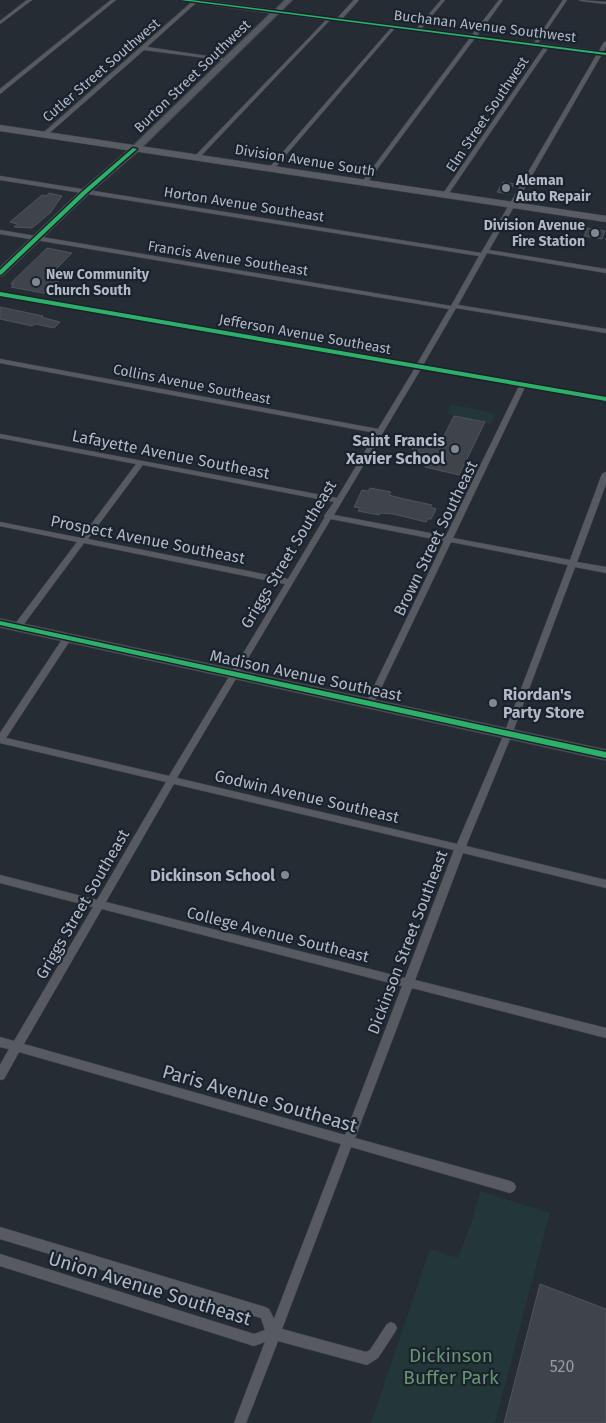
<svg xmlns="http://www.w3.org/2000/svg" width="606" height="1423" font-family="'Fira Sans',sans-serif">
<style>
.green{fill:#233638}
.building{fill:#3e444a;stroke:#4e545b}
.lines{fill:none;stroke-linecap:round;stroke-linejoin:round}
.street-casing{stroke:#44484e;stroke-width:1}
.secondary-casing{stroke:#44484e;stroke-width:2}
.primary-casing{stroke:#444950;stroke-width:1}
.street{fill:#575b61;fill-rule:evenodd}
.secondary{fill:#555960;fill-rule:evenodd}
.primary{fill:#595d63;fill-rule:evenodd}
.cycleway-casing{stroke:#1a232d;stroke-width:3}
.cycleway{fill:#2db169;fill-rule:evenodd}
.poi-dot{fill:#808892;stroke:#1a232d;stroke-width:2}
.labels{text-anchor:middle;stroke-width:4.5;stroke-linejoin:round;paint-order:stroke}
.far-street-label{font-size:14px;fill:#b0b9c5;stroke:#1a232d}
.far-poi-label{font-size:14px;font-weight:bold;fill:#b0b9c5;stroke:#1a232d;text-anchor:start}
.poi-label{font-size:16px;font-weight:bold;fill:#b0b9c5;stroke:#1a232d;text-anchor:end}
.street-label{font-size:16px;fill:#b0b9c5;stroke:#1a232d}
.near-number-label{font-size:16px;fill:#949ca6}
.near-street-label{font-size:19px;fill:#b0b9c5;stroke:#1a232d}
.near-park-label{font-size:19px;fill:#679570;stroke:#1a232d}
</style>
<rect width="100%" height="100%" fill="#262c33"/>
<path class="green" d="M452,404l44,10 -5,10 -44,-10z
M480,1191l70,22 -55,210h-124l59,-174 28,9 14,-37z"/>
<path class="building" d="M503,182l11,2 -6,10 -11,-2z
M49,193l13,3 -12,17 -18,15 -18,-1 3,-3 -7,-2 32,-27 4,1z
M587,228l18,3 -3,8 -18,-3z
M47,248l25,5 -23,23 8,2 -3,3 5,1 -11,12 -37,-7 3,-3h-3l1,-2z
M0,307l43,9 -2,1 19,5 -6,6 -19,-4 -3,2 -32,-7z
M454,416l31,6 -26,53 -34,-8 7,-12 -20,-5 4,-8 5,1 1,-3 18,4z
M370,488l21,4 -2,3 11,3 32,7 -2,2 6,2 -5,10h-3l-2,3 -33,-8 -12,-1 -2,2 -21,-4 2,-3 -6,-1 8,-17 6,1z
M540,1284l66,25v114h-102z"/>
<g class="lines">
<defs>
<path id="street" d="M27,0h5l-32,24v-3z
M111,0h5l-116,94v-5z
M354,0h5l-17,19 75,9 24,-28h4l-24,29 51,6 27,-35h4l-26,36 57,7 29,-43h4l-29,43 61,8 5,-9h2v5l-3,5 2,1 -3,1 -113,196 117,19v4l-119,-20 -29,52 148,24v4l-150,-25 -33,57 183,32v4l-81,-14 -72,151 117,22 32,-86 4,-2v12l-29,78 29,5v6l-31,-6 -63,167 -46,112 140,34v8l-143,-35 -48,127 191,48v10l-194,-50 -57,150 155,43 4,2 2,4 -2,4 -4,2 -159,-46 -69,182 84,23 4,-2 17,-26 4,-2 4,2 2,4 -2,4 -17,26 -11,7 -89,-24 -32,82h-12l31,-81 -11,4 -254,-80v-12l254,80 11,-4 -4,-12 -261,-79v-12l265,80 4,2 5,10 67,-175 -322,-92 -15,27 -4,1v-15l9,-16 -9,-2v-10l14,4 79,-134 -93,-24v-8l97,25 69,-118 -166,-39v-10l65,-98h6l1,2 -1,2 -65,99 163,38 116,-192 -201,-41 -63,85h-6l-1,-2 1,-2 62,-82 -77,-16v-4l81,16 55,-74 -136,-26v-4l337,64 39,-65 -376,-70v-4l378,70 37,-61 -415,-72v-4l417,72 32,-55 -449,-75v-4l451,76 28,-50 -479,-76v-4l481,77 116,-199 -49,-6 -101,148 -5,-1 102,-148 -69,-9 -109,146 -2,1 -3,-2 1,-1 108,-144 -75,-10 -122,142h-4v-2l122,-140 -61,-8 -132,139 -5,-1 133,-138 -50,-7h-2v-2l63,7zM421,369l98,17 -73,150 -112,-21zM143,465l191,37 -10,14 1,1 -37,62 -200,-40zM331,519l113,22 -78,162 4,3 4,-3 77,-161 117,23 -64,169 -47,110 -280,-66zM174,784l280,66 -49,128 -299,-76zM102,909l300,77 -57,149 -321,-91z
M579,0l27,2v2l-25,-3z
M193,1l4,1 -50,45 80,12h2v2l-85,-11 -98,86h-4v-2z"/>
<path id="secondary" d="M179,0h18l78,10 10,-10h7l-154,151 -50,43 -85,81 -3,1v-8l82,-78 50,-43 139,-134z
M0,619l606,131v10l-606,-133z"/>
<path id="primary" d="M0,125l606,91v6l-606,-91z"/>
</defs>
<use href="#street" class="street-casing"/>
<use href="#secondary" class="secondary-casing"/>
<use href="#primary" class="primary-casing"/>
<use href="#street" class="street"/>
<use href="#secondary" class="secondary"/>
<use href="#primary" class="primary"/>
<defs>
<path id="cycleway" d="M180,0h11l415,53v2z
M133,148l4,1 -50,44 -85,81 -2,1v-5l83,-79z
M0,292l606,105v4l-606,-105z
M0,621l606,131v6l-606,-133z"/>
</defs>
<use href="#cycleway" class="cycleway-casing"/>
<use href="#cycleway" class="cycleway"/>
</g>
<g class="poi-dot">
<circle cx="506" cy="188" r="5"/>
<circle cx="595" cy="233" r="5"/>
<circle cx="36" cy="282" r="5"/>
<circle cx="455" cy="449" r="5"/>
<circle cx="493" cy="703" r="5"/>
<circle cx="285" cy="875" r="5"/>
</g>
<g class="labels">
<g class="far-street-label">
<text transform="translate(485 26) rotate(7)" y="5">Buchanan Avenue Southwest</text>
<text transform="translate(101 70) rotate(-41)" y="5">Cutler Street Southwest</text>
<text transform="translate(192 76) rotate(-44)" y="5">Burton Street Southwest</text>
<text transform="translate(487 114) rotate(-56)" y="5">Elm Street Southwest</text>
<text transform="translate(305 160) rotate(9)" y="5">Division Avenue South</text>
<text transform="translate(244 204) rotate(9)" y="5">Horton Avenue Southeast</text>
<text transform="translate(228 258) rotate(9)" y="5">Francis Avenue Southeast</text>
<text transform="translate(305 334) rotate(10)" y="5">Jefferson Avenue Southeast</text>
<text transform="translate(192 384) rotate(11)" y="5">Collins Avenue Southeast</text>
</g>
<g class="far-poi-label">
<text x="516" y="185">Aleman<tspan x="516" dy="16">Auto Repair</tspan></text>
<text x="585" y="230" text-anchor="end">Division Avenue<tspan x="585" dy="16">Fire Station</tspan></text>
<text x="46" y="279">New Community<tspan x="46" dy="16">Church South</tspan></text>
</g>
<g class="poi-label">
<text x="445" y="446">Saint Francis<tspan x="445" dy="18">Xavier School</tspan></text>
<text x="503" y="700" text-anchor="start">Riordan's<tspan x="503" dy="18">Party Store</tspan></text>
<text x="275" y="881">Dickinson School</text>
</g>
<g class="street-label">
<text transform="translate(171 454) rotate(11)" y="6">Lafayette Avenue Southeast</text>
<text transform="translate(435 538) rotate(-64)" y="6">Brown Street Southeast</text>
<text transform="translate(148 539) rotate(11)" y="6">Prospect Avenue Southeast</text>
<text transform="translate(288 554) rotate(-59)" y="6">Griggs Street Southeast</text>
<text transform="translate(306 675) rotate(12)" y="6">Madison Avenue Southeast</text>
<text transform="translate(307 796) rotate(13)" y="6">Godwin Avenue Southeast</text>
<text transform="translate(82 904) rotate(-60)" y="6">Griggs Street Southeast</text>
<text transform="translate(278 934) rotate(14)" y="6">College Avenue Southeast</text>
<text transform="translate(407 942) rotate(-69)" y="6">Dickinson Street Southeast</text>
</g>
<g class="near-number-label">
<text x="562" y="1372">520</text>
</g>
<g class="near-street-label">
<text transform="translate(260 1098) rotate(16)" y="7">Paris Avenue Southeast</text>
<text transform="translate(150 1288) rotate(17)" y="7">Union Avenue Southeast</text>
</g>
<g class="near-park-label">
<text x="451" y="1362">Dickinson<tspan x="451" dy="22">Buffer Park</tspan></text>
</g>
</g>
</svg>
